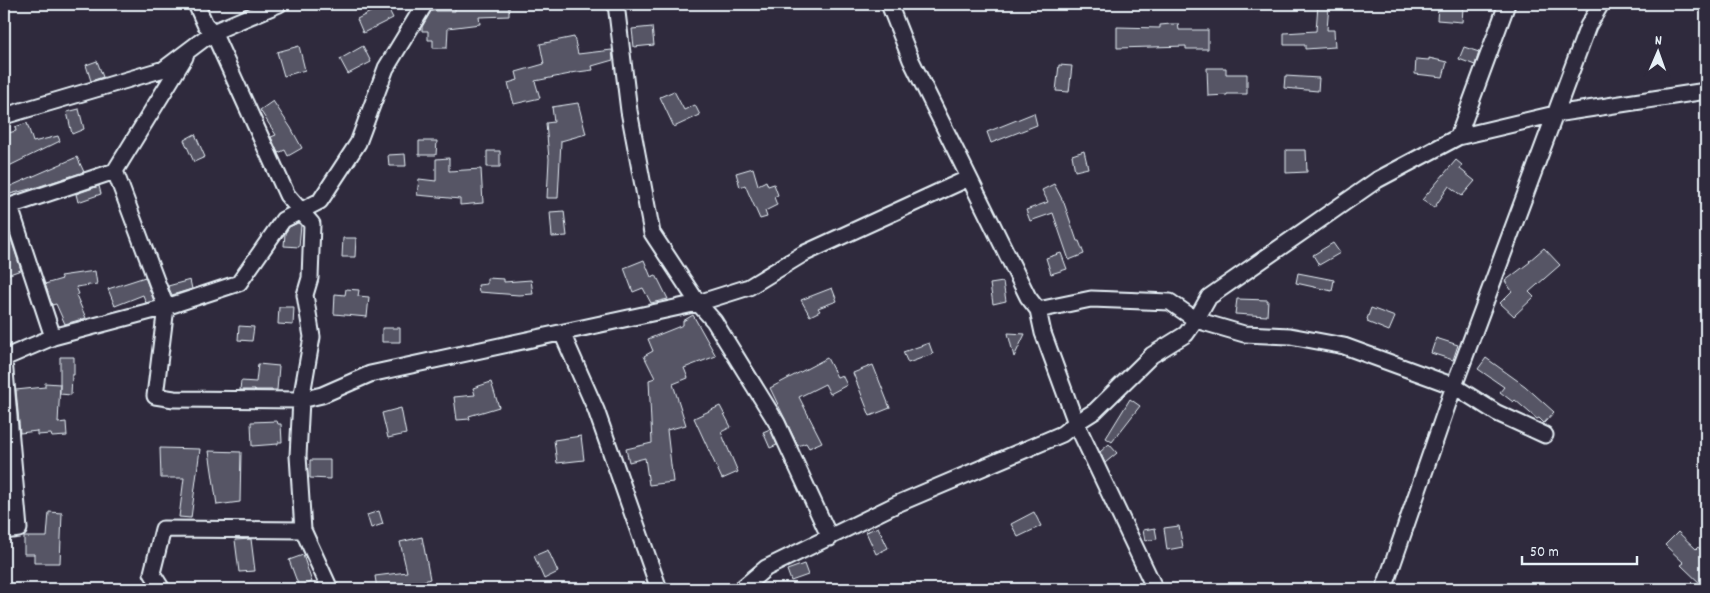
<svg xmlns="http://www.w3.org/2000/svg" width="1710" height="593" font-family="Dekko,sans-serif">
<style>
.building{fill:#575565;stroke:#e8f1f8}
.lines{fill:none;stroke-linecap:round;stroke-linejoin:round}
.minor-casing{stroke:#e8f1f8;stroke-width:19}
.minor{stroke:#2f2a3d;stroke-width:15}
</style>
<rect width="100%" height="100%" fill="#2f2a3d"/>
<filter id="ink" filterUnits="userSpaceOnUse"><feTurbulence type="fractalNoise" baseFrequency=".02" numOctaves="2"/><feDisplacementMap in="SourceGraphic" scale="10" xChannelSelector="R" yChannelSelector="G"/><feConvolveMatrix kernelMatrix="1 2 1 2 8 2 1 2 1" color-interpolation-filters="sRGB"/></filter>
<g filter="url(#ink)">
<path class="building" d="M386,4l7,14 -30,15 -6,-14z
M455,4h54v12l-30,1 1,7 -32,4 -1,20h-14v-8h-5v-9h-6v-4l9,-16h24z
M1318,4h11l-2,26h7l1,17 -30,2v-4h-21v-12l32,-2z
M1438,6l25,2 -1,14 -25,-2z
M1171,24h7l1,6h29v19h-22v-3l-69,2v-21l43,1v-3z
M652,27l2,18 -20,2 -2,-18z
M574,37l4,17 34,-4 1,10 -21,6 1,4 -23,3v1l-35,7 5,17 -26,6 -6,-21 10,-3 -2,-8 28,-8 -4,-20z
M299,46l6,24 -21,6 -7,-24z
M363,46l8,16 -23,12 -8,-15z
M1464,47l15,5 -4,13 -16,-6z
M1429,58l18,4 -4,15 -28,-3 1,-15 13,1z
M97,61l6,16 -12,4 -5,-16z
M1059,65l13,1 -3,26 -13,-1z
M1207,68h19v6h21v20h-20v1l-19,1z
M1285,76l34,2 -1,13 -34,-3z
M674,91l10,19 11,-5 5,10 -26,12 -14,-30z
M273,101l18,27 11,20 -14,8 -3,-6 -7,3 -7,-16 5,-2 -16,-25z
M578,103l8,31 -25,7 -3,57h-11l2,-39 -3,-36 8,-1 -2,-15z
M79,109l5,20 -12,5 -5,-22z
M1034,113l3,12 -46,18 -4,-11z
M27,123l6,19 25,-6 2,5 -55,27 -1,-5v-29l12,-3 -1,-4z
M195,134l10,23 -11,5 -10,-22z
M419,141h18l-1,14h-17z
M1286,150h20l1,22 -21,1z
M487,151h13v16h-13z
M1084,151l4,17 -13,3 -3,-16z
M405,154l1,12h-17l-1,-11z
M77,157l7,15 -50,16 -28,7 -2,-6z
M449,158v13l32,-2 2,34 -23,2v-6l-43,-4 2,-16 17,2v-22z
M1456,160l6,5 -2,4 15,12 -13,15 -13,-10 -15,22 -12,-8z
M753,168l5,17 8,-4 2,5 6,-2 4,11 -4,2 3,8 -12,6 2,6 -7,2 -15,-34 -5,2 -4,-14z
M1054,184l10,19 13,38h2l5,13 -15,6 -16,-47 -23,8 -4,-11 22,-8 -6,-12z
M99,186l2,8 -23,8 -2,-8z
M564,211l3,25 -15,1 -2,-25z
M4,218l17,52 -17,6z
M298,223l3,2 -2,22 -15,-1 1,-13 4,-6z
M343,238h13l-1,19h-13z
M1333,243l7,10 -21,12 -6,-10z
M1544,248l16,17 -31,27 5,5 -20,19 -14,-13 12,-12 -7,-10 25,-19 -1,-1z
M1061,253l6,16 -16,5 -5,-16z
M644,260l7,17 5,-2 12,24 -17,4 -8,-15 -10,4 -9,-24z
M95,271l2,13 -21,3 3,7 -3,1 10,23 -21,6 -9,-20 -4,1 -7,-21 17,-5 -2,-3z
M1298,273l36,7 -2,11 -36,-8z
M145,277l9,24 -8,2 -3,-8 -28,11 -7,-17z
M487,278l17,1v3l27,-2 2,14 -14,1 -40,-3 -1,-7 9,-1z
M190,280l2,9 -20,6 -4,-9z
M1003,282l3,19 -13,3 -3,-20z
M832,288l5,13 -19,7 2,3 -10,5 -9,-16z
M346,289l13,1 -1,6 11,1 -2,20 -33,-3 1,-20 10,1z
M1237,299l31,1 -1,16 -32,-2z
M279,307h15l-1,18 -15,-1z
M1371,308l24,9 -6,14 -22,-9 1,-2 -1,-1z
M693,315l23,41 -32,12 4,10 -15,6 13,41 -19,5 6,52 -24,3 -4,-27 -16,4 -3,-13 26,-6 -3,-63 6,-2 -11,-22 9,-5 -5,-12 35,-14v-4z
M239,326l15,1 -2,14 -14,-1z
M382,328h18v14h-18z
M1008,333l17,1 -11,23z
M1436,338l22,7 -5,15 -22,-7z
M929,343l4,11 -25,9 -5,-11z
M60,357h14v18h-2l-1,20 -11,-1z
M827,358l10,19 5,-2 5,10 -17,9 -5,-10 -26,13 23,45 -13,6 -3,-5 -8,3 -28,-58z
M1486,358l39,28 29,26 -10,11 -5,-5 -2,1 -22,-19 -2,2 -13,-10 4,-5 -26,-18z
M258,364l21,2 -2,24h-37l1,-9 15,1z
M873,365l17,43 -20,8 -17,-43z
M491,382l8,25 -30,9 1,3 -13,1 -3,-23 21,-2 -2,-7z
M45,383l15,1 -2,39 8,-1 1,14 -15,1 -1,-3 -14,1v-4l-17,2 -4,-43 29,-3z
M1130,399l10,7 -28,36 -6,-4z
M720,406l11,21 -10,5 17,40 -16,7 -28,-61z
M401,408l5,26 -18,4 -6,-25z
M277,421l1,3h3l1,18h-4v2l-26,2 -1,-24z
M770,429l7,16 -7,3 -7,-16z
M581,436l3,24 -27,3 -3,-23z
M1109,444l8,9 -12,10 -5,-11z
M160,448l40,1 -9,69 -12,-1 5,-39h-23z
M209,451l32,1 -1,50 -23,3z
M310,460h20v19l-20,-1z
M379,511l4,13 -12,4 -4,-13z
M49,512l13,1 -2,50h-26v-9h-10v-17h23z
M1034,512l7,14 -23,11 -7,-13z
M1179,526l4,21 -16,3 -3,-22z
M878,527l10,21 -12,6 -10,-22z
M1155,528l2,11 -12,2 -2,-11z
M1678,532l18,17 2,-2 8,7v35l-25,-24 3,-2 -19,-18z
M422,537l8,42 -6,2 1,8h-48l-2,-13 32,-4 -7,-30z
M251,539l4,32 -16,1 -4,-32z
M548,550l10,22 -14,7 -10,-23z
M303,555l9,27 -13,5 -10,-27z
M804,564l4,11 -17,6 -4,-11z"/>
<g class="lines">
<defs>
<path id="minor" d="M196,4l9,20 8,8 74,163 25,29 -2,54 -5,17 7,42 -11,63 -3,56 5,74 27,59
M616,4l13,107 23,122 46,70 16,18 63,102 53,115
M889,4l22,56 117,237 10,13 5,23 33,90 79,166
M4,116l160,-47 49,-37 66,-28
M1458,137l49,-133
M115,171l51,136 -11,89 19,3 127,1 21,-5 48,-21 328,-71 51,-16 54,-33 166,-76
M10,207l43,130
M4,208l111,-37 70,-114
M1038,310l53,-11 79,3 26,18 48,14 46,2 54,10 110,40 43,27 48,22
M562,333l34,77 63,179
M4,358l49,-21 113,-30 73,-24 44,-63 37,-19 38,-58 28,-75 37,-61 -1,-3
M4,360l15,169 -15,2
M162,589l-10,-16 11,-44 140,1
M741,589l25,-21 131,-64 165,-70 14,-11 19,-12 57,-56 34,-21 10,-14 13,-23 168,-117 81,-43 97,-23 151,-23
M1384,589l70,-203 134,-360 13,-22"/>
</defs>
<use href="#minor" class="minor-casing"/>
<use href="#minor" class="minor"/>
</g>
</g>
<rect width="1710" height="593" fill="none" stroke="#2f2a3d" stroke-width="20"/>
<rect x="10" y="10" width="1690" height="573" fill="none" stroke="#e8f1f8" stroke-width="2" filter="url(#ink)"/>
<g transform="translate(1658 52) rotate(2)" stroke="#2f2a3d" stroke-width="4" paint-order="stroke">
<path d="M0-4L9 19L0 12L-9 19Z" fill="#e8f1f8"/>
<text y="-8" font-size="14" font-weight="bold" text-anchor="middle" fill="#e8f1f8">N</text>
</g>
<path d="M1522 556v8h115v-8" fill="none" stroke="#e8f1f8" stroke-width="2.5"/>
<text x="1530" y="556" font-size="15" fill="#e8f1f8" stroke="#2f2a3d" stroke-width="4" paint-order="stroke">50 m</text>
</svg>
